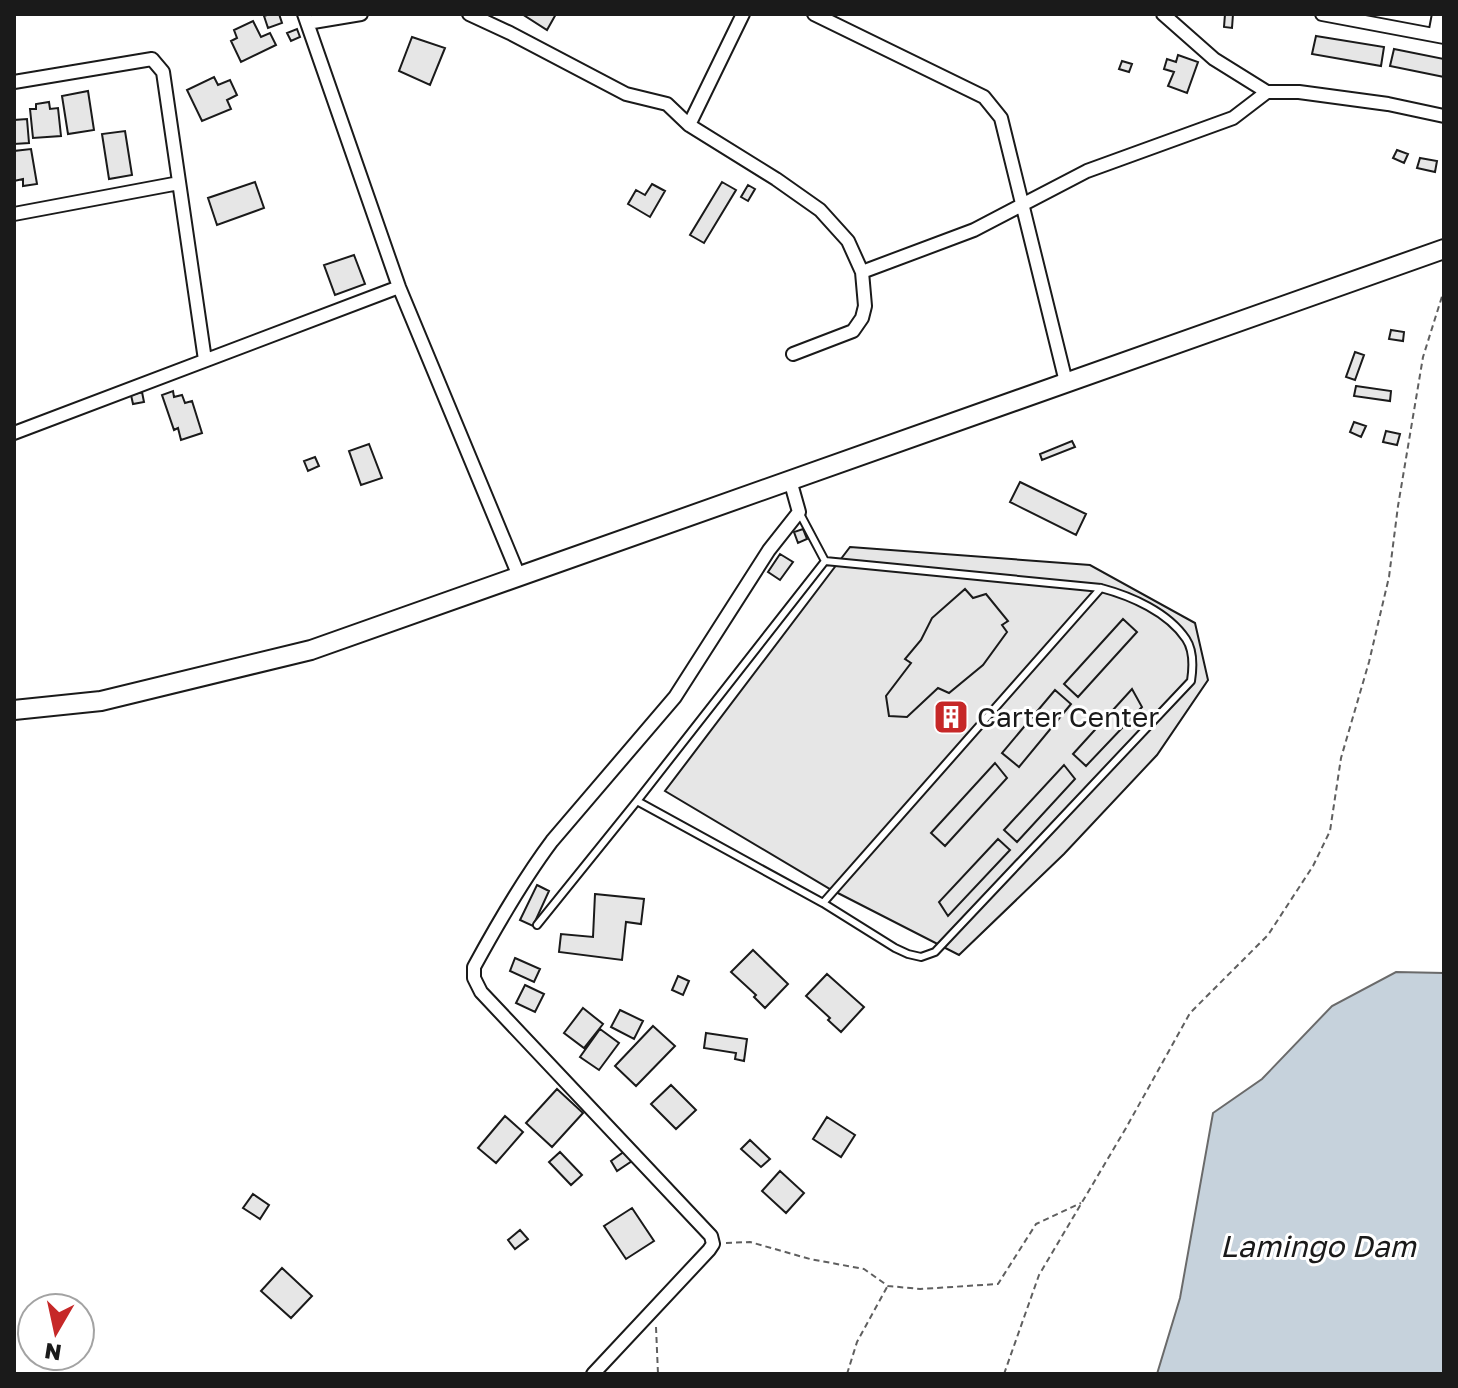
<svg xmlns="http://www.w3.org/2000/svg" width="1458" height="1388" font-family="'Golos Text',sans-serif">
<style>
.water{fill:#c6d2dc;stroke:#6a6a6a;stroke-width:2}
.building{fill:#e6e6e6;stroke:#1a1a1a;stroke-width:2}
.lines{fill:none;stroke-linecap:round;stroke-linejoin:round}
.service-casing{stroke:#1a1a1a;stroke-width:10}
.minor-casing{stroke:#1a1a1a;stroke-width:16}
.secondary-casing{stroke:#1a1a1a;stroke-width:22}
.path{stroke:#5f5f5f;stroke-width:2;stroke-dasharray:6 4;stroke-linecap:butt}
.service{stroke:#fff;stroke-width:6}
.minor{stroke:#fff;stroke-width:12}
.secondary{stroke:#fff;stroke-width:18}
.labels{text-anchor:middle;stroke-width:6;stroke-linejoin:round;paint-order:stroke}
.poi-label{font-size:28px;fill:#1a1a1a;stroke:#fff;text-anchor:start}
.water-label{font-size:30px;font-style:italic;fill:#1a1a1a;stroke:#fff}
</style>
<rect width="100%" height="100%" fill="#fff"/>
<path class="water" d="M1396,972l48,1v401h-287l23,-76 33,-185 49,-34 70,-73z"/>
<path class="building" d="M270,14h9l3,9 -14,5 -4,-12z
M522,14h34l-9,16z
M1225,14h8l-1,14 -8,-1z
M253,21l8,16 9,-4 6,12 -35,17 -10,-21 6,-3 -3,-8z
M297,29l3,8 -9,4 -4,-8z
M1316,36l68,11 -3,19 -69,-12z
M412,37l33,11 -15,37 -31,-14z
M1394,49l50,10v18l-54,-11z
M1178,55l20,7 -11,31 -19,-7 6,-14 -10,-3 3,-10 9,3z
M1122,61l10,3 -3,8 -10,-3z
M214,77l4,8 12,-5 7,15 -10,5 4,9 -29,12 -15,-31z
M88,91l6,39 -26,4 -6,-38z
M49,102l1,7 8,-1 3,28 -28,2 -3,-29h6v-5z
M27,119l2,24 -15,1v-24z
M125,131l7,44 -23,4 -7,-45z
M31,149l6,35 -14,2v-7l-9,2v-30z
M1397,150l11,4 -4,9 -11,-5z
M1420,158l17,3 -2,11 -18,-4z
M255,182l9,26 -47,17 -9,-27z
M722,182l14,8 -32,53 -14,-8z
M652,184l13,7 -15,26 -22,-13 8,-14 9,5z
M748,185l7,4 -7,12 -7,-4z
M354,255l11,29 -30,11 -11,-30z
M1391,330l13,2 -1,9 -14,-2z
M1355,352l9,3 -9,25 -9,-3z
M1356,386l35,5 -1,10 -36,-5z
M173,391l1,6 8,-2 3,8 7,-2 10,32 -21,7 -3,-12 -4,2 -12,-35z
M142,392l2,10 -11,2 -2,-9z
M1354,422l12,4 -5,11 -11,-5z
M1386,431l14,3 -3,11 -14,-3z
M1072,441l3,6 -33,13 -2,-6z
M369,444l13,34 -21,7 -12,-34z
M315,457l4,9 -11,5 -4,-10z
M1020,482l66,32 -10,21 -66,-33z
M803,529l4,10 -9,4 -4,-11z
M850,547l240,18 105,58 13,57 -51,75 -93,99 -105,101 -129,-66 -165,-98z
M780,554l13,8 -13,18 -12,-8z
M965,589l8,9 13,-4 22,27 -6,4 5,7 -24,33 -34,28 -11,-5 -31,29 -18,-1 -3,-20 25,-33 -6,-4 16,-19 11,-22z
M1123,619l14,13 -59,65 -14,-13z
M1132,689l10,18 -56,59 -13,-12z
M1055,690l16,14 -52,63 -17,-14z
M995,763l12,15 -62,68 -14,-13z
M1064,765l11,14 -58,63 -13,-12z
M998,839l12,11 -62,66 -9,-14z
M537,885l12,6 -16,35 -13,-6z
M595,894l49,5 -3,25 -15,-2 -4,38 -63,-8 2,-18 32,3z
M753,950l35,34 -23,24 -11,-11 2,-2 -25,-23z
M515,958l25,11 -6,13 -24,-11z
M827,974l37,33 -23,25 -13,-12 2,-2 -24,-22z
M678,976l11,5 -6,14 -11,-5z
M525,985l19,9 -9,18 -19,-9z
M583,1008l20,16 -19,24 -20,-15z
M620,1010l23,11 -9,18 -23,-12z
M653,1026l22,20 -39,40 -21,-20z
M600,1029l19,14 -20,27 -19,-13z
M706,1033l41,6 -3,22 -9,-2 1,-6 -32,-5z
M671,1085l25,25 -20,19 -25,-25z
M557,1089l26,24 -31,34 -26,-24z
M505,1116l18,16 -27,31 -18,-15z
M827,1117l28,18 -14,22 -28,-18z
M750,1140l20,19 -9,8 -20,-18z
M625,1151l7,10 -15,10 -6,-10z
M560,1152l22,23 -11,10 -22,-23z
M780,1171l24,22 -18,20 -24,-22z
M253,1194l16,11 -9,14 -17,-11z
M632,1208l22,33 -28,18 -22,-33z
M520,1230l8,9 -13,10 -7,-9z
M282,1268l30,28 -21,22 -30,-27z"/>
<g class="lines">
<defs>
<path id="service" d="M637,801l186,102 72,45 13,6 13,3 14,-5 256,-271c2,-13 3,-30 -5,-42 -18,-27 -55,-43 -85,-51l-276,-27 -26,-49
M823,903l278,-315
M537,925l100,-124 188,-240"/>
<path id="minor" d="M304,14l95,273 120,289
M469,14l41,19 116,61 41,10 22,21 87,54 44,31 28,31 14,31 3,34 -3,12 -9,13 -60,23
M814,14l170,83 17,21 65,264
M1163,14l51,45 53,33h32l89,12 56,12
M1322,14l122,23
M307,23l54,-9
M1435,35l4,-21
M14,82l138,-23 11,13 42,288
M689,125l54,-111
M14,214l165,-31
M862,272l112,-42 113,-59 146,-53 34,-26
M14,433l385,-146
M593,1374l116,-124 4,-6 -2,-8 -230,-244 -7,-14v-11c24,-44 48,-86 78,-126l123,-144 94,-147 30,-38 -9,-32"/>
<path id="secondary" d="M14,710l87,-9 210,-51 1133,-401"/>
</defs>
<use href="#service" class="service-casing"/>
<use href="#minor" class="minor-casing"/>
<use href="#secondary" class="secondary-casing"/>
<path class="path" d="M726,1243l24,-1 60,17 54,10 24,17 32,3 78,-5 38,-60 45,-21
M656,1327l2,47
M847,1374l10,-32 30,-55
M1004,1374l35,-99 87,-147 64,-115 78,-78 45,-69 17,-35 11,-73 28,-96 20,-85 9,-71 25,-149 21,-67"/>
<use href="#service" class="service"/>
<use href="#minor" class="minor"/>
<use href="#secondary" class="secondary"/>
</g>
<defs>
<symbol id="building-square" viewBox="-11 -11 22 22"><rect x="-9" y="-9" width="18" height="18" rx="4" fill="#c62828" stroke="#fff"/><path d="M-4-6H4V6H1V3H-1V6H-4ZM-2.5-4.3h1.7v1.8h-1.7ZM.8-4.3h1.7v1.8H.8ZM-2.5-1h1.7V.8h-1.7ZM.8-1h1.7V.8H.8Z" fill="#fff"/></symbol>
</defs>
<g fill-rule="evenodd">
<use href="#building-square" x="931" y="697" width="40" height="40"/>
</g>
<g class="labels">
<g class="poi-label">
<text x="977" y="727">Carter Center</text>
</g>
<g class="water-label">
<text x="1318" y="1257">Lamingo Dam</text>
</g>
</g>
<rect width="1458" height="1388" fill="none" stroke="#1a1a1a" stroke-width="32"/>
<g transform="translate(56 1332) rotate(189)"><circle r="38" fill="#ffffff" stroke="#a3a3a3" stroke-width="2"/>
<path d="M0-6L14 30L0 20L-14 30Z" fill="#c62828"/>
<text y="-12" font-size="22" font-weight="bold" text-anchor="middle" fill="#1a1a1a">N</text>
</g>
</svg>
